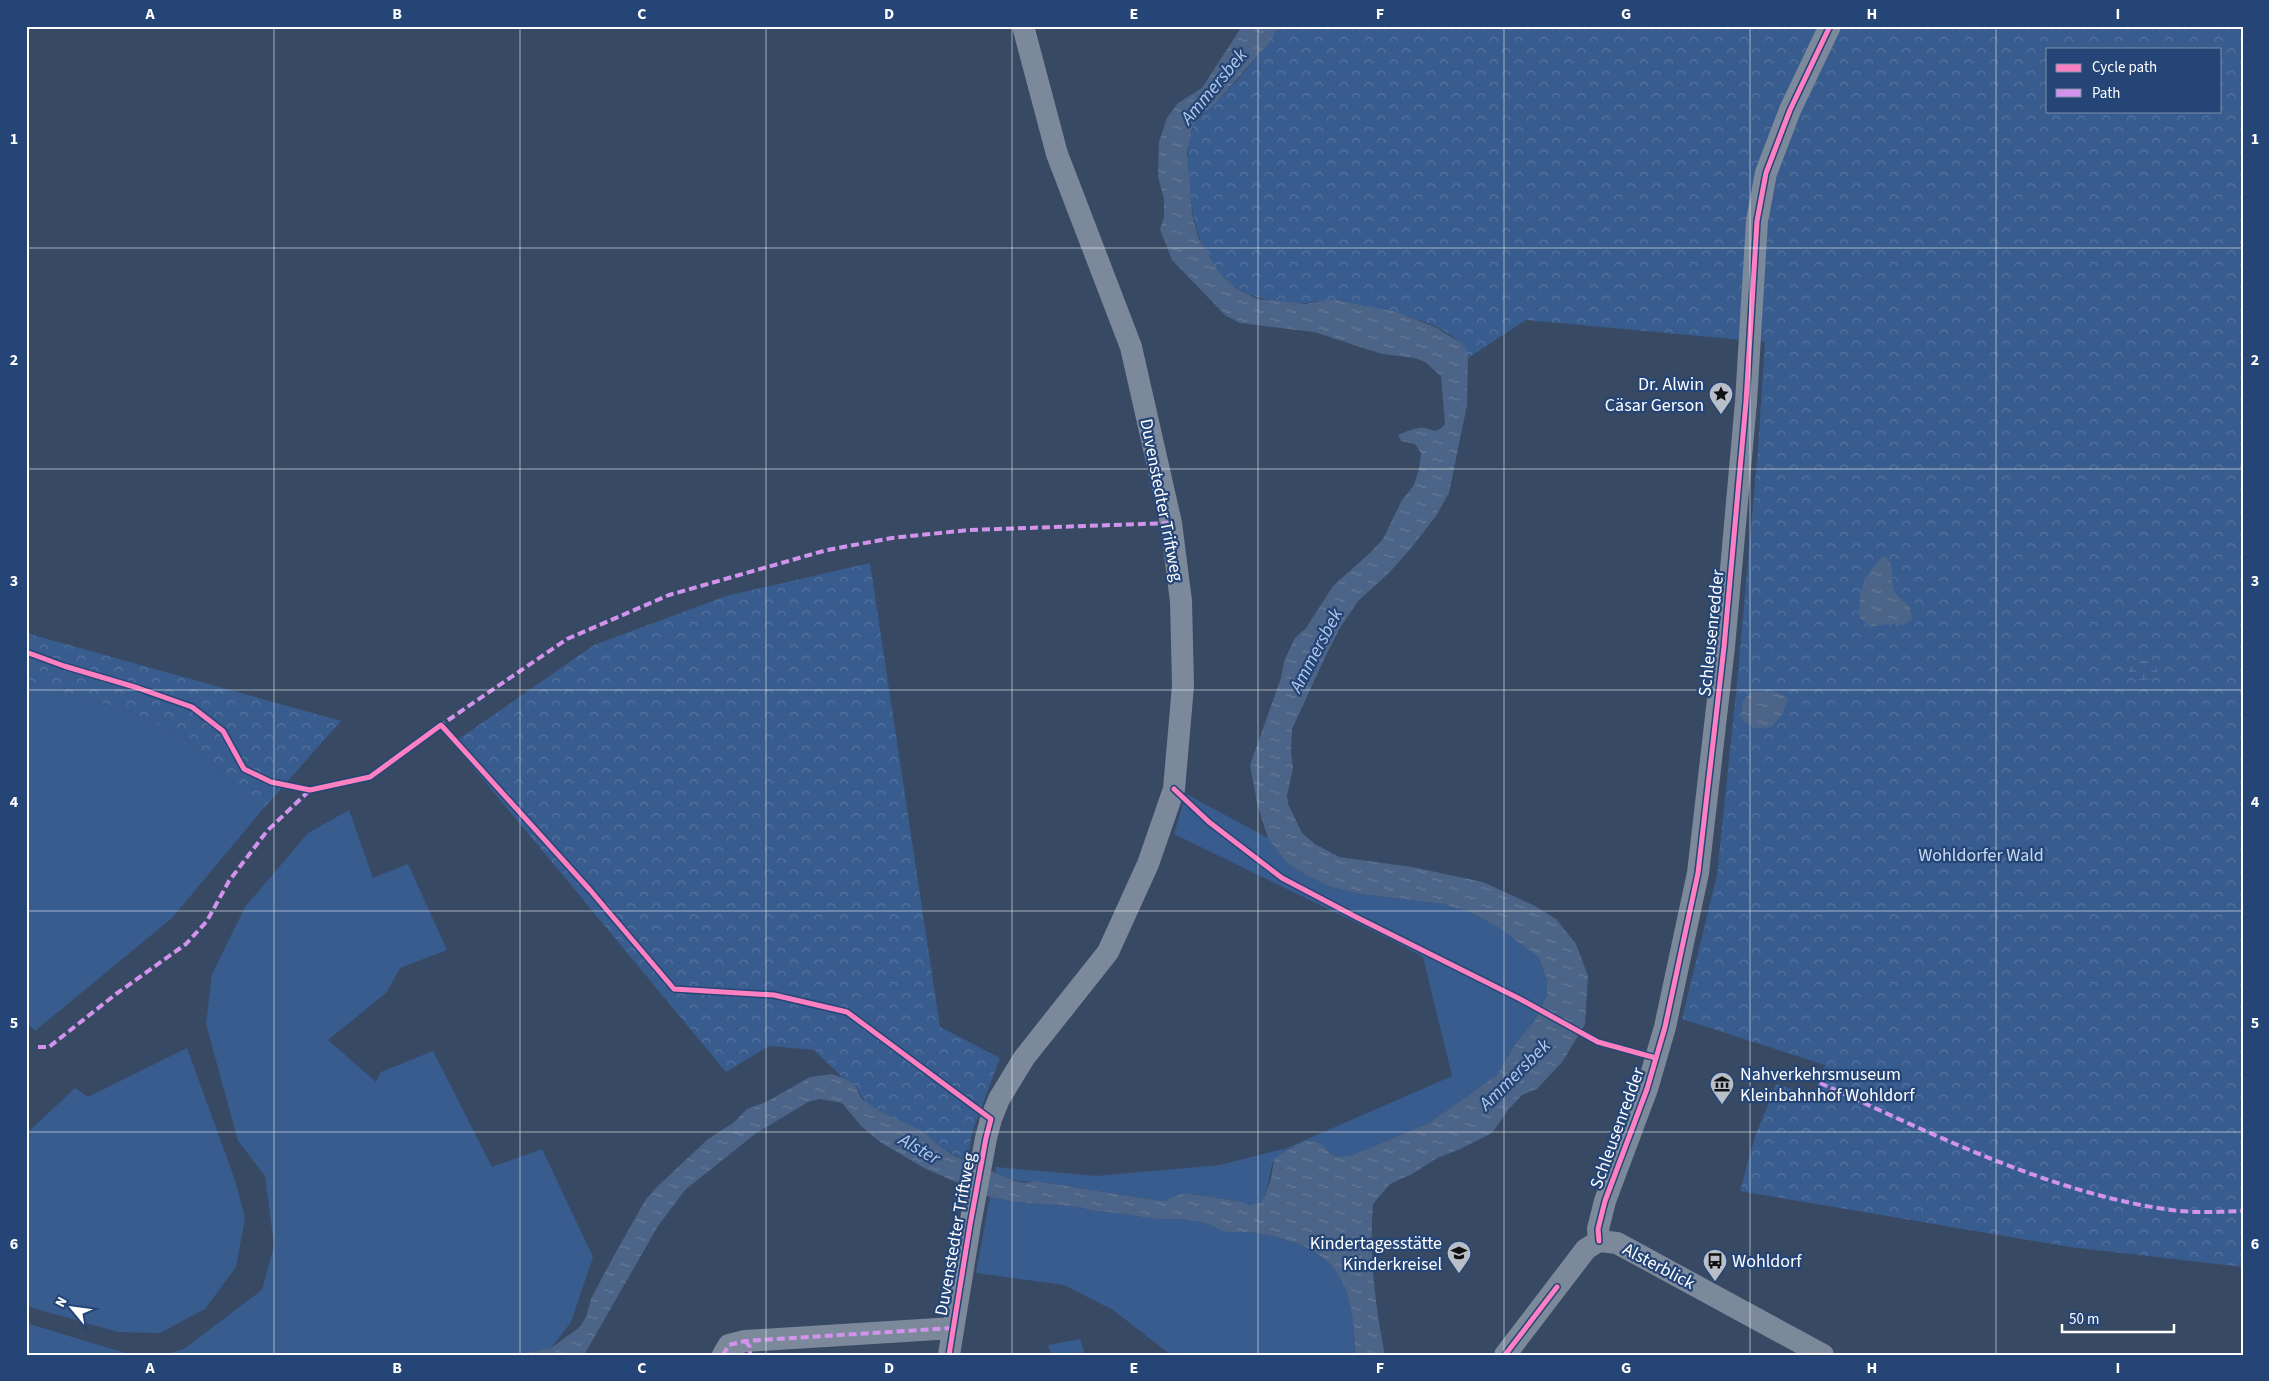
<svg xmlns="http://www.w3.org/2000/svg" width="2269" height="1381" font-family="'Source Sans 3',sans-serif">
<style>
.green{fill:#385c8e}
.forest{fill:url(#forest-crowns);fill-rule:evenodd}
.wetland{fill:url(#wetland-marsh)}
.water{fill:url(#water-ripples)}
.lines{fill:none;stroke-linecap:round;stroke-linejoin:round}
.minor{stroke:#7c899b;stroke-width:22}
.quiet{stroke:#d193ec;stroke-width:4;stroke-dasharray:8 4;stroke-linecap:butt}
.cycleway-casing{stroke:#254577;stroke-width:8}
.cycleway{stroke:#ff80c0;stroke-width:5}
.grid{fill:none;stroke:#fff;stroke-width:1;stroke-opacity:0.55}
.labels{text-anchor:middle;stroke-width:4.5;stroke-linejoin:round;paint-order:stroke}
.poi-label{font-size:18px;fill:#fff;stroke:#254577;text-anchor:end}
.street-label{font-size:18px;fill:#fff;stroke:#254577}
.park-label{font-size:18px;fill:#c8daf2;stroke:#254577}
.water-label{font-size:19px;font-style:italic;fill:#b0c9eb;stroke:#254577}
.neatline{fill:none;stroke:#fff;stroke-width:2}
.grid-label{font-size:16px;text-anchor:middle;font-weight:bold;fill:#fff}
</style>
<defs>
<pattern id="forest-crowns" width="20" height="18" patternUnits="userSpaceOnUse" patternTransform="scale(1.25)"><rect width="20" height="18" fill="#385c8e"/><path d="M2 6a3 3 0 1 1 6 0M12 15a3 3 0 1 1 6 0" fill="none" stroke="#56749f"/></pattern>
<pattern id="wetland-marsh" width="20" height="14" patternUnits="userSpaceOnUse" patternTransform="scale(1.25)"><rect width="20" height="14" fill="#385c8e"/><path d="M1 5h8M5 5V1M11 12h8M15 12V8" fill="none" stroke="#56749f"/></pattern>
<pattern id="water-ripples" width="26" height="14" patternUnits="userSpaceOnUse" patternTransform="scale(1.25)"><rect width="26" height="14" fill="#4c6487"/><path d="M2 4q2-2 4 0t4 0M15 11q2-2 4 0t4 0" fill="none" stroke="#677b99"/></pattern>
</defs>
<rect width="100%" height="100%" fill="#384964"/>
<path class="green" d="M26,683l104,28 52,25 81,73 -91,109 -137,113 -9,-9z
M1186,794l82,44 17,23 22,15 24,11 30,7 82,10 27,8 31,17 38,29 8,22v15l-12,25 -19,23 -19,32 -68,48 -76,32 -13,2 -10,-3c-17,-27 -36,-7 -56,5 -6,15 -4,30 -14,44l-12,2 -6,-3 -58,-9 -17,8h-6l-124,-20c-17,2 -28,-1 -42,-9l1,-5 100,9 124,-11 67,-17 165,-72 -29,-119 -25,-14 -224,-109z
M349,810l24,68 35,-14 39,86 -47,18 -14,25 -58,47 48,42 5,-10 52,-21 59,116 50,-18 51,108 -22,65 -20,26 -35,7h-353l21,-6 78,-59 12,-44 -9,-70 -27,-35 -32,-117 6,-50 33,-67 63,-74z
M187,1048l48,132 10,38 -9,49 -31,42 -45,24 -42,-1 -92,-26v-172l49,-46 13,9z
M990,1197l25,5 66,5c7,5 33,5 44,7 11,2 23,4 34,5 16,0 35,0 49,5 5,1 9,6 14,6 11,3 23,1 34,3 78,13 98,44 99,122h-184l-58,-45 -49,-25 -88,-12z
M26,1323l106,32h-106z
M1080,1339l4,12 -4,4h-29l-3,-10z"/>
<path class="forest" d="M1279,26h964v1241l-173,-20 -330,-56 15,-54 21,-53 37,12 12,-31 -143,-46 35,-144 21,-202 20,-224 7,-107 -239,-22 -58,38c-11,-44 -114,-52 -152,-57 -12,4 -24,2 -37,1 -67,-9 -85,-59 -90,-119 -1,-18 -3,-35 3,-52 5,-16 21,-25 32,-37 20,-21 40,-43 55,-68zM2048,49h172v62h-172z
M870,563l70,464 60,31 -28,75 -5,28 -24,-12 -19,-17 -26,-11 -31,-17 -13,-20 -11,-6 -29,-28 -45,-4 -43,26 -273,-329 141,-98 132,-49z
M26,633l315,88 -78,88 -81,-73 -52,-25 -104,-28z"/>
<path class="wetland" d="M2135,660l17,1 6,10 -7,9h-16l-7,-10z"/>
<path class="water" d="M1242,26h37l-10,17 -56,63 -13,9 -8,14 -5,24 5,60 6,24 8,15 16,24 14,12 21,11 49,5 24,-5 67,13 40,16 19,12 10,8 2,10 -1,47 -18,88 -13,23 -24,31 -23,26 -31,28 -18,27 -13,25 -35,76 -1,22 2,17 -6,28 1,8 14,29 13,11 24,13 73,10 71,15 52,24 21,13 20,25 12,32 -3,48 -22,37 -26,28 -15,6 -14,15 -16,23 -34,17 -21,8 -25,16 -22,10 -17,20c-4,50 2,102 12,151h-30c-1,-78 -21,-109 -99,-122 -11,-2 -23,0 -34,-2 -5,-2 -9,-6 -14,-7 -14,-5 -33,-5 -49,-5 -11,-1 -23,-3 -34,-5 -12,-2 -36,-2 -44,-7l-66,-5 -25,-5 -66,-29 -44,-26 -19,-16 -19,-23 -22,-4 -12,3 -53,32 -70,56 -27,36 -74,129h-68l35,-7 29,-21 6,-10 5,-18 20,-38 35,-62 13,-14 49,-46 25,-16 14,-14 19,-7 44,-25 22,-3 11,4 11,6 8,15 17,12 45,21 19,17 12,7 60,25 10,2 11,-2 125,20h6l5,-4 12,-4 58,9 7,3 11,-2 5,-8 6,-16 3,-20c20,-12 40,-32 56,-5l10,3 13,-2 76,-32 68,-48 19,-32 19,-23 12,-25v-15l-8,-22 -38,-29 -31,-17 -27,-8 -82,-10 -30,-7 -24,-11 -22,-15 -17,-23 -10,-31 -8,-42 31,-87 3,-17 11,-23 11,-10 27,-42 39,-35 11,-12 19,-39 12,-15 5,-16 2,-16 -6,-9 -14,-3 -3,-6c7,-3 14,-6 21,-7 11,-3 14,10 26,-4l-4,-48 -16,-14 -10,-4 -33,-4 -68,-22 -74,-9 -15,-8 -53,-55 -12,-31 4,-12v-18l-6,-22 1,-35 8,-24 11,-15 24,-15z
M1883,556l7,5c6,25 -5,27 19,44l3,14 -9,6 -10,-2 -23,4 -10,-9c-3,-25 5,-44 23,-62z
M1751,692h25l12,6 -5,15 -11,14 -17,1 -13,-8v-18z"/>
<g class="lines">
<path class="minor" d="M1599,1241l-1,-12 7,-28 42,-112 18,-62 33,-154 26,-226 22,-245 11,-181 9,-48 24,-63 40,-84
M723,1355l6,-10 16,-4 208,-13
M949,1355l21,-130 16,-87 5,-19 8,-20 25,-41 84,-106 40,-88 26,-75 9,-103 -2,-85 -10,-78 -40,-176 -74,-193 -34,-128
M1505,1355l81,-106 13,-8 18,2 206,112"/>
<path class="quiet" d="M438,727l129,-88 102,-44 158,-45 65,-12 77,-8 202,-7
M38,1047h11l67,-53 70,-50 21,-23 22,-40 38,-50 43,-41
M1820,1083c111,50 229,110 351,127 23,3 48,2 72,1
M745,1341l5,6v8
M723,1355l6,-10 16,-4 208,-13"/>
<defs>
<path id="cycleway" d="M26,652l38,14 74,22 54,19 31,24 21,38 27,13 39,8 60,-13 71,-52 149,165 84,99 100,6 73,17 144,107 -5,19 -16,87 -21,130
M1174,789l35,33 73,56 74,39 164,82 78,43 58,16
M1599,1241l-1,-12 7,-28 42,-112 18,-62 33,-154 26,-226 22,-245 11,-181 9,-48 24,-63 40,-84
M1505,1355l52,-68"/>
</defs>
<use href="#cycleway" class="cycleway-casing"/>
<use href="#cycleway" class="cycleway"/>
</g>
<path class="grid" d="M274,26v1329M520,26v1329M766,26v1329M1012,26v1329M1258,26v1329M1504,26v1329M1750,26v1329M1996,26v1329M26,248h2217M26,469h2217M26,690h2217M26,911h2217M26,1132h2217"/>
<defs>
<symbol id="sight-pin" viewBox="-11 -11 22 30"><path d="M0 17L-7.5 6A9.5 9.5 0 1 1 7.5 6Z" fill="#b9bfc9" stroke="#254577"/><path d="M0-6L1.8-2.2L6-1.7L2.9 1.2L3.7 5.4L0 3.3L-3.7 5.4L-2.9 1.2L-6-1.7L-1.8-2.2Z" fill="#111"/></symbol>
<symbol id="museum-pin" viewBox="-11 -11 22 30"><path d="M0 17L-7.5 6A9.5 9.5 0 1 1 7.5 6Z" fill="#b9bfc9" stroke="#254577"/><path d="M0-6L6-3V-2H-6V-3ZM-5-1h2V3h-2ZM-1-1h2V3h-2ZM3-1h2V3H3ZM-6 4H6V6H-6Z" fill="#111"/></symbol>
<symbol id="school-pin" viewBox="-11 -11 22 30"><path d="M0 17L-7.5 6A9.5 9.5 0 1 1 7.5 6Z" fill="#b9bfc9" stroke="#254577"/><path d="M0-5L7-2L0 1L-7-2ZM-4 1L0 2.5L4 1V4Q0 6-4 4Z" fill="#111"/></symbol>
<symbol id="bus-pin" viewBox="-11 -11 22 30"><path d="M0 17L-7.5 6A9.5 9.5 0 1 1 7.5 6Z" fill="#b9bfc9" stroke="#254577"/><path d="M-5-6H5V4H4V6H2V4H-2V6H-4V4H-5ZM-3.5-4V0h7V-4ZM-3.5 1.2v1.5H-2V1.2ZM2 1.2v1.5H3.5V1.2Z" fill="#111"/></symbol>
</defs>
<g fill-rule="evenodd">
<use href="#sight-pin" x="1707" y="380" width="28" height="38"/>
<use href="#museum-pin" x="1708" y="1070" width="28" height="38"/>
<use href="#school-pin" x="1445" y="1239" width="28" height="38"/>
<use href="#bus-pin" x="1701" y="1247" width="28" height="38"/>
</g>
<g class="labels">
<g class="poi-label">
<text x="1704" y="390">Dr. Alwin<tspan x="1704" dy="21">Cäsar Gerson</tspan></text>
<text x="1740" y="1080" text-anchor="start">Nahverkehrsmuseum<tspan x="1740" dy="21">Kleinbahnhof Wohldorf</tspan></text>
<text x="1442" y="1249">Kindertagesstätte<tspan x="1442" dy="21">Kinderkreisel</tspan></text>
<text x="1732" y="1267" text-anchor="start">Wohldorf</text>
</g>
<g class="street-label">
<text transform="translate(1162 500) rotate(79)" y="6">Duvenstedter Triftweg</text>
<text transform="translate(1711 633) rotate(-84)" y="6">Schleusenredder</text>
<text transform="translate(1617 1128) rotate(-70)" y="6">Schleusenredder</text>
<text transform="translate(955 1234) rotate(-80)" y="6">Duvenstedter Triftweg</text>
<text transform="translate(1659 1266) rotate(28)" y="6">Alsterblick</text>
</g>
<g class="park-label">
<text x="1981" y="861">Wohldorfer Wald</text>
</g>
<g class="water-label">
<text transform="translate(1213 86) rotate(-50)" y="7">Ammersbek</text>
<text transform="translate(1315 650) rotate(-62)" y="7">Ammersbek</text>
<text transform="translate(1514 1074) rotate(-45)" y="7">Ammersbek</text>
<text transform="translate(920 1148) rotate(30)" y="7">Alster</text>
</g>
</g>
<rect width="2269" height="1381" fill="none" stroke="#254577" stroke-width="55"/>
<rect x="2046" y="48" width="175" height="65" fill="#254577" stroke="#7c8fad"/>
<rect x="2056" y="64" width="25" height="8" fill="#ff80c0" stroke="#7c8fad"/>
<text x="2092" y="72" font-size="15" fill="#ffffff">Cycle path</text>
<rect x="2056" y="89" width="25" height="8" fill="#d193ec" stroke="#7c8fad"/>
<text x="2092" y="98" font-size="15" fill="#ffffff">Path</text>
<g transform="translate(72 1308) rotate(299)" stroke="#254577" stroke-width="4" paint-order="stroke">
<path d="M0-4L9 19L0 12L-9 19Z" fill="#ffffff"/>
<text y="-8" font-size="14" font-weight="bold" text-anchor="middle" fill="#ffffff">N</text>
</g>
<path d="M2062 1324v8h112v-8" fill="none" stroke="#ffffff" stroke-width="2.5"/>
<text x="2069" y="1324" font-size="15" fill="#ffffff" stroke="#254577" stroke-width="4" paint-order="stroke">50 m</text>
<rect x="28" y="28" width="2214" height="1326" class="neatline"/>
<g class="grid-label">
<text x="150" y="19">A</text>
<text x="397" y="19">B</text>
<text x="642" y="19">C</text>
<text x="889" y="19">D</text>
<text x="1134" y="19">E</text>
<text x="1380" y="19">F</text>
<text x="1626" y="19">G</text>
<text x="1872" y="19">H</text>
<text x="2118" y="19">I</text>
<text x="14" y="144">1</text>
<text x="2255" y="144">1</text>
<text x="14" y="365">2</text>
<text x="2255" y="365">2</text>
<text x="14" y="586">3</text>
<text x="2255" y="586">3</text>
<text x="14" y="807">4</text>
<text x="2255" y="807">4</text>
<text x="14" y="1028">5</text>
<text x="2255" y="1028">5</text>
<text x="14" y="1249">6</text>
<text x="2255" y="1249">6</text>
<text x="150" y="1373">A</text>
<text x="397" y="1373">B</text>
<text x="642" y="1373">C</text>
<text x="889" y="1373">D</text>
<text x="1134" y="1373">E</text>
<text x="1380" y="1373">F</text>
<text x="1626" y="1373">G</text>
<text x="1872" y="1373">H</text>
<text x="2118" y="1373">I</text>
</g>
</svg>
